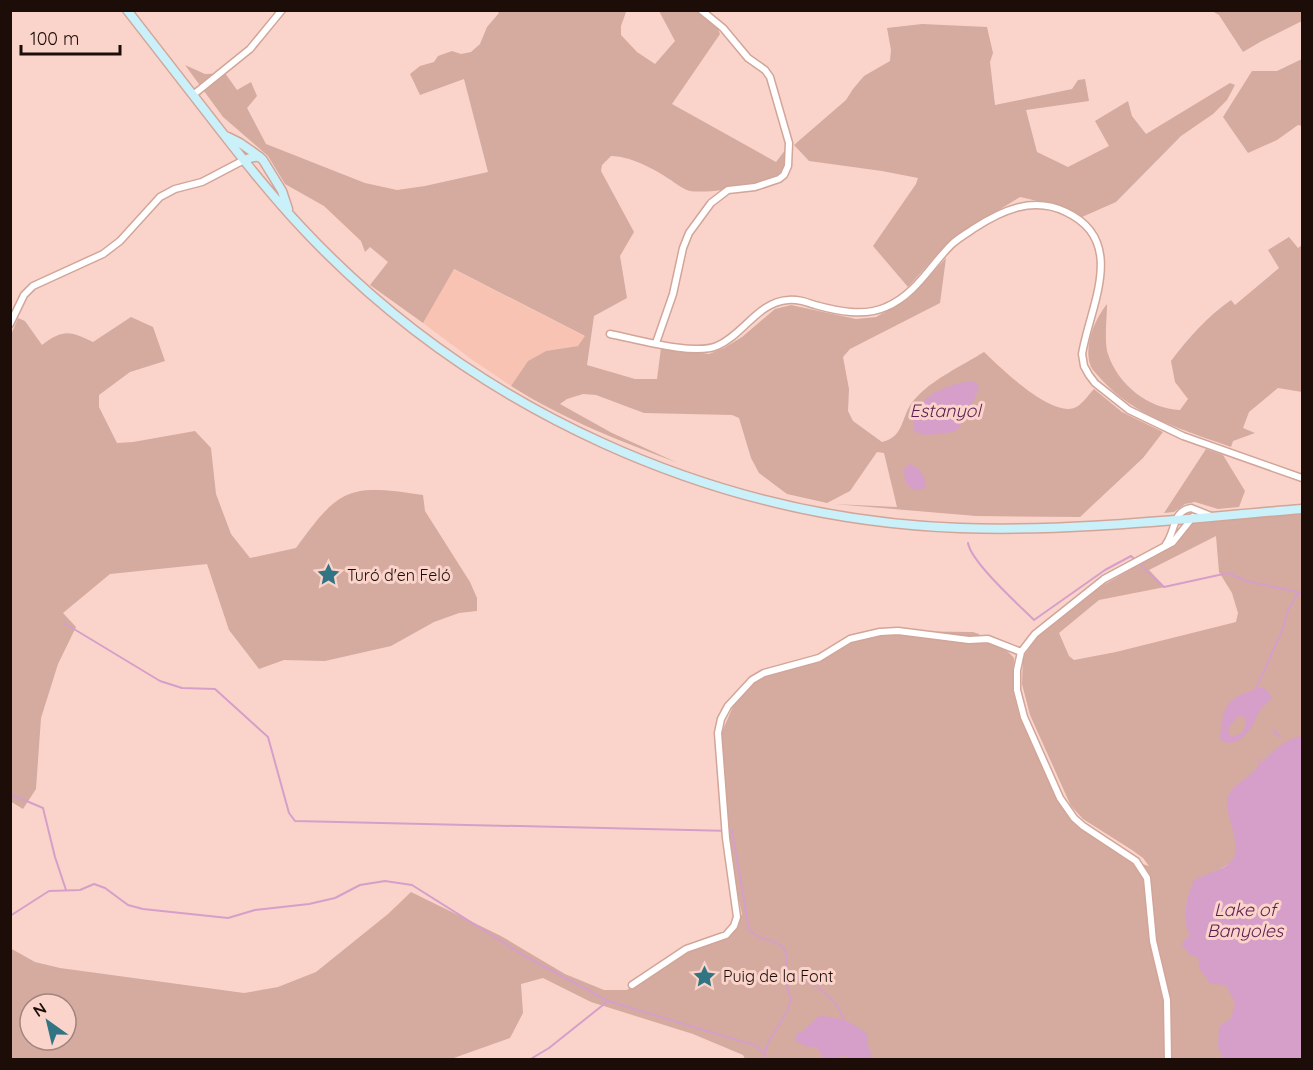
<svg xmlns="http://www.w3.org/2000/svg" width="1313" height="1070" font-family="Quicksand,sans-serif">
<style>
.built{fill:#f9c3b4}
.green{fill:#d5aa9f;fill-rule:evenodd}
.water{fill:#d69fc9;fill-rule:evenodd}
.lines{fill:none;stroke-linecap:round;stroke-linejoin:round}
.stream{stroke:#d69fc9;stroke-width:2}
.street-casing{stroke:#d2a599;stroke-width:9}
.secondary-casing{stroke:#d2a599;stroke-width:11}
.street{stroke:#fff;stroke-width:6}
.secondary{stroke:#caf1fa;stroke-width:8}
.labels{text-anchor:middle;stroke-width:6;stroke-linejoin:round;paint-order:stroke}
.poi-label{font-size:16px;fill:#1c0d09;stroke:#fad4ca;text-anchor:start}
.water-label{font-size:18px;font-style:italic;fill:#5c1c51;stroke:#fad4ca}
</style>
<rect width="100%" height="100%" fill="#fad4ca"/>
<path class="built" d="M453,269l133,68 -8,9 -32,5 -18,10 -17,25 -40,-27 -48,-36z"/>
<path class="green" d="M497,11h133l-4,1 -5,14v9l16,17 18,12 20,-23 -16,-30c28,0 50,-8 61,23l-48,70 104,58 10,-13c0,8 0,15 -4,22 -10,15 -75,23 -92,20 -8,-2 -17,-10 -24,-14 -15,-10 -38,-21 -55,-21l-9,9 -1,6 33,61 -14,24 7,42 -33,18 -7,49 48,14h22l4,-31 48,6 15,-6 18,-11 33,-28 16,-4 65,14 20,-2 33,-19 37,-40 -6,45 -90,46 -7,8 6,32 -1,22 5,10 29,21c24,-6 18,-26 32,-42 18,-21 48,-34 70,-48 16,15 71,70 94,54 6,-4 11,-12 16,-17l28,23 41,20 -20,26 -63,59 -104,-1 -142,-12 63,3 -13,-54 -7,-1 -27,39 -23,12 -40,-9 -28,-21 -8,-15 -12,-40 -7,-3 -88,-2 -48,-18 -13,-1 -16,5 -7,5 52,29 66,30c-58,-22 -115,-44 -167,-77l17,-25 18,-10 32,-5 7,-10 -131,-67 -31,54 -53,-38 18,-23 -18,-15 -5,5 -4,-11 -37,-35 -39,-22 -17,-28 -45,-39 -38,-52 20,9 20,-1 12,17 14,-8 6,14 -10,12 19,36 99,39 32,7 28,-4 63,-14 -24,-93 -44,16 -10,-21 10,-8 14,-4 4,-6 14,-5 9,3 10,-2 9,-8 7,-17 12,-14z
M1212,11h90v10l-42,21 -17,10 -24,-37z
M922,24l65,3 6,26 -3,9 5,43 77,-16 6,-9 7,-1 4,22 -63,9 11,42 31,15 41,-21 -14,-25 33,-20 4,15 14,18 84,-51 5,2 -8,15 -14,14 -32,22 -65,66 -34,15 -27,-12 -35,-8 -59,36 -15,12 -38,42 -35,-41 43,-62 2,-6 -36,-7 -73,-10 -15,-16 52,-45 7,-11 11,-13 26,-15 1,-11 -4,-22z
M1302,59v67l-4,-1 -21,15 -29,13 -25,-36 29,-46h25z
M1289,237l9,11 4,-3v147l-24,-4 -29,24 -6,16 12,5 -22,8 -2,6c-47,-17 -96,-30 -130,-68 -4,-5 -10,-10 -11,-15 -6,-20 5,-45 17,-60 0,12 -3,40 1,50 10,31 41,55 72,56l8,-11 -13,-17 -4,-21c18,-24 36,-44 60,-61l4,5 44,-37 -11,-18z
M131,317l22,10 12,34 -35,11 -31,23v12l18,36 16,-1 62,-11 16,17 5,46 15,40 19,24 46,-10c44,-61 53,-64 127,-53l2,16 45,71 7,16v13l-18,2 -25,9 -43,24 -66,15 -41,-1 -25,9 -30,-39 -22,-66 -97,10 -47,39 13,14 -18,37 -17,54 -5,71 -13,20 -13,-8 1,-466 7,-17 7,3 17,24c22,-16 27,-14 51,-3z
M1206,449l17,6 22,36 -6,16 -21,2 -23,-7 -10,2 -11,8 -10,1z
M1302,514v225l-64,119 -46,29 -6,18 1,12 49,79 -7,63h-484l-2,-4 -50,-21 -102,-32 -48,-24 -22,6 2,29 -13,25 -59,21h-440l-1,-111 25,14 25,6 184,25 34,-6 38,-15 72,-58 23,-22 90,44 64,38 39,16h23l14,-11 55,-33 35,-15 11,-17 -10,-46 -4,-30 -7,-104 14,-32 14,-15 12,-10 36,-16 32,-10 28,-14 32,-6 84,1 6,2 2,7c13,3 25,7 33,17l-1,33 7,27 43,90c18,24 57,49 86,58l-6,-8 -11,-8 -49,-31 -12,-13 -41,-91 -8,-31 1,-27 15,-21 55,-45 80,-46 14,-19 6,-4zM1216,536l3,36 13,21 6,20 -2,9 -120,30 -42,8 -5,-4 -10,-23 40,-33 66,-13 -16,-17zM30,1004h36v36h-36z"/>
<path class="water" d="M974,381l5,6c-2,7 -17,40 -22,43 -6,3 -14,3 -20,4 -9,1 -15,2 -23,-3 -5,-33 33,-48 60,-50z
M909,464c10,2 16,12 17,22l-5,4h-9l-7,-9 -1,-12z
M1262,687l6,4 4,8c-5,3 -10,7 -13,13 -7,15 -17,37 -38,29 -2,-7 1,-12 1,-19 3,-25 20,-28 40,-35zM1238,716l7,2v8l-3,7 -11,4 -3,-8z
M1302,736v323h-79l-5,-12 1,-20 12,-9 4,-15 -9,-18 -15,-1 -11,-14 -2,-13 -7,-1 -9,-11 2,-5 6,-4c-9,-18 -4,-38 4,-56 12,-7 34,-10 40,-23 6,-13 -7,-40 -7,-55 1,-15 14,-19 23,-27 14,-14 31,-36 52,-39z
M819,1016c20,1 34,6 49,19l-1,7 6,17h-23l-6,-4 -7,4h-15v-4l-6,-8h-9l-11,-6 -1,-4 1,-3 7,-3z"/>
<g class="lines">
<path class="stream" d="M968,543c3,19 51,62 66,77l71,-50 26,-14 33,31 64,-14 18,8 56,12
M64,623l96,58 22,7 33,1 53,48 21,76 6,8 437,10 17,99 13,9 9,1 12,7 3,6 1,15 -3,10 7,21 -3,11 -21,35 -3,15
M1256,689l26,-58 7,-23 10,-16
M1273,730l7,7
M1259,759l1,5
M10,794l33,14 12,49 11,33
M10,916l39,-25 31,-1 14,-6 11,4 23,17 15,4 85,9 27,-8 54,-6 26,-6 25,-13 25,-4 27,4 111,70 85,46
M786,971c22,8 51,25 58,49
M529,1060l20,-12 59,-47 149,45 8,9"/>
<defs>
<path id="street" d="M193,95l57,-46 32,-39
M10,324l14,-29 9,-9 70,-32 17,-13 40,-44 15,-8 27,-7 42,-22
M610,334c26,5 83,22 107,12 26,-11 41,-44 71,-46 10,-1 18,2 27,5 22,6 49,12 71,2 29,-12 44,-41 65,-62 6,-6 15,-11 22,-16 29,-19 60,-33 93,-17 62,29 24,94 16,142l2,12 5,9 6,8 34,27 54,26 119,42
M656,343l17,-49 10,-46 6,-15 22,-30 17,-13 27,-3 24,-8 5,-4 4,-9 1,-23 -19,-66 -5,-7 -17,-12 -25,-30 -22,-18
M1166,544c10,-13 6,-33 25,-36l20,8
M632,985l54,-36 40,-14 8,-9 3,-9 -11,-79 -8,-105 3,-14 7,-13 24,-26 12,-7 55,-15 31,-19 30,-7 18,-1 71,9 19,-1 33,13
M1168,1060l-1,-60 -14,-59 -6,-63 -11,-17 -53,-35 -9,-8 -14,-20 -36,-81 -7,-27v-20l4,-18 14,-18 69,-55 69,-37 20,-25"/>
<path id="secondary" d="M127,10c27,35 54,69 80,103 31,40 62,80 96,116 170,181 410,290 657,299 114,4 229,-10 342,-19
M228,137l12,6 20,14
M244,160c7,-2 14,-6 19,0l19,31 6,18"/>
</defs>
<use href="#street" class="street-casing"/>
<use href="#secondary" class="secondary-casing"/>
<use href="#street" class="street"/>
<use href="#secondary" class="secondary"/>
</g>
<defs>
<symbol id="sight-bare" viewBox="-9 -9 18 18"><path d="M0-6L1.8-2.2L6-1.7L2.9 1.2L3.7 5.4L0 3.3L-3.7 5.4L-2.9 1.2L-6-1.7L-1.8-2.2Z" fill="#317584" stroke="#fad4ca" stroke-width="2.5" paint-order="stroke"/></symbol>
</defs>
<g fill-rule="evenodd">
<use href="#sight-bare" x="312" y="558" width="33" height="33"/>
<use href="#sight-bare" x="688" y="960" width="33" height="33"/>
</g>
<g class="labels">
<g class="poi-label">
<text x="347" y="581">Turó d'en Feló</text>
<text x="723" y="982">Puig de la Font</text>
</g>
<g class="water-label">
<text x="945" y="417">Estanyol</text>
<text x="1245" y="916">Lake of<tspan x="1245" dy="21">Banyoles</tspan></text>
</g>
</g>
<rect width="1313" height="1070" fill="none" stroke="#1c0d09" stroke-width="24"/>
<g transform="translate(48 1022) rotate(326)"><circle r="28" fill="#fad4ca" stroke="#a1847d" stroke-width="1.5"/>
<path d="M0-4.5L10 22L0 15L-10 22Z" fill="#317584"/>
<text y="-9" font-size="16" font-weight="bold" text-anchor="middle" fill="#1c0d09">N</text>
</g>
<path d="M21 45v9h99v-9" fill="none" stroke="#1c0d09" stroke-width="3"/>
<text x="30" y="45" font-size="18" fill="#1c0d09" stroke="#fad4ca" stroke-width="4.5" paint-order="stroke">100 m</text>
</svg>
